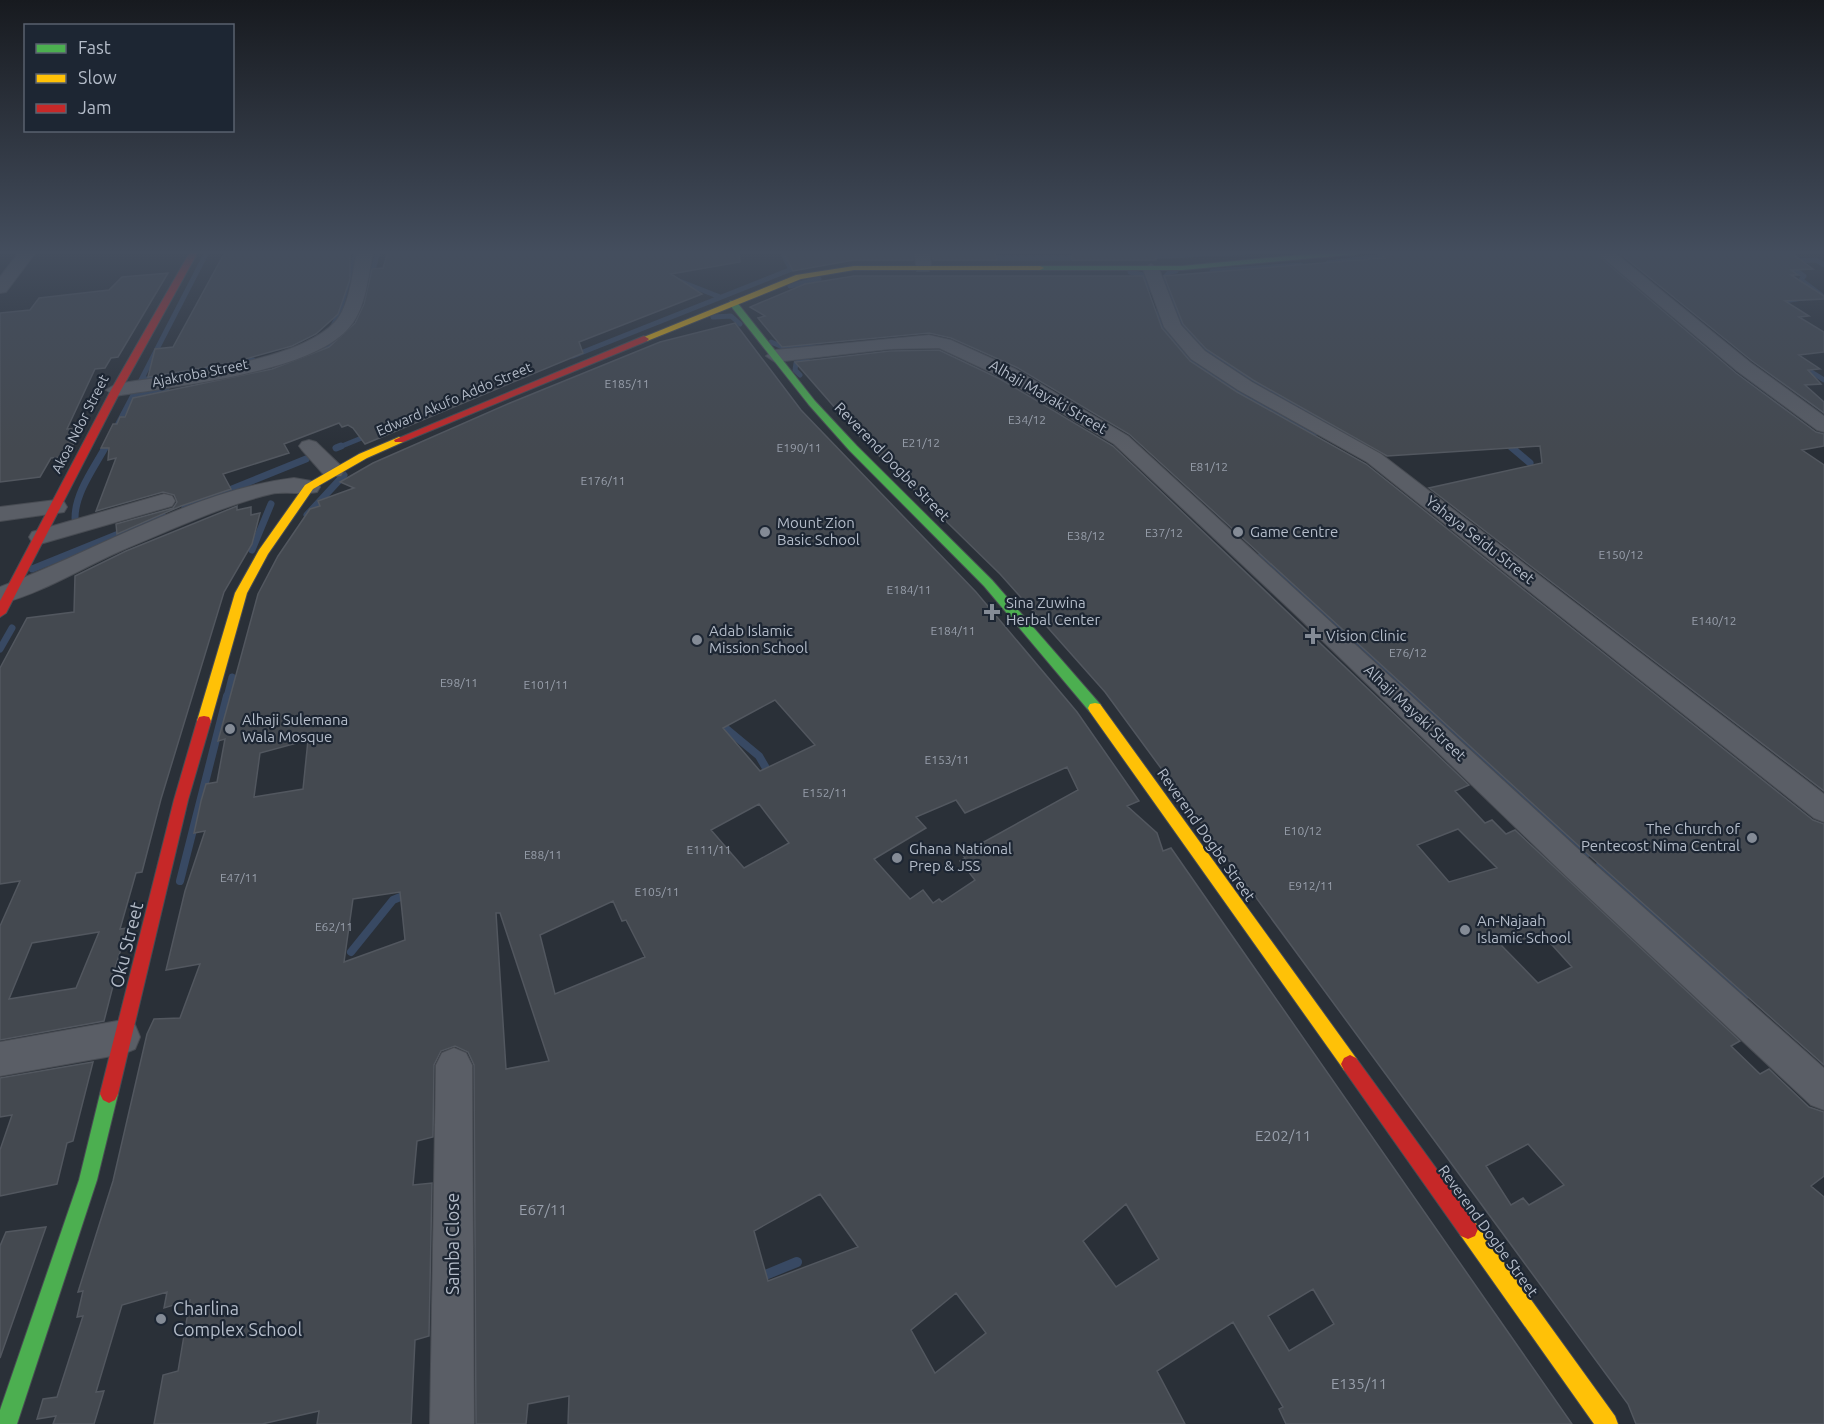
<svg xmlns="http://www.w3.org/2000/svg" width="1824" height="1424" font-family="Ubuntu,sans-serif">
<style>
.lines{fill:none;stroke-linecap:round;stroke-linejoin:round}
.stream-far3{stroke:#384963;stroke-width:5}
.stream-far2{stroke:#384963;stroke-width:7}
.stream-far1{stroke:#384963;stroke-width:8}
.stream{stroke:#384963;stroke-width:10}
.building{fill:#444950;stroke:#52575f;stroke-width:1.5;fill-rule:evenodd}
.street-casing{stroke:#484c53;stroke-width:2}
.fast-casing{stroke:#484c53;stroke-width:2}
.slow-casing{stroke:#484c53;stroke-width:2}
.jam-casing{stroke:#484c53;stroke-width:2}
.street{fill:#5a5e66;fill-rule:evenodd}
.fast{fill:#4caf50;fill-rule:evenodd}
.slow{fill:#ffc107;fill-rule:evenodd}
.jam{fill:#c62828;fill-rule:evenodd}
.poi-dot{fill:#848b96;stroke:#1d2633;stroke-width:2}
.labels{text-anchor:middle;stroke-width:4.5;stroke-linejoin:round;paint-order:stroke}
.number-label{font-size:12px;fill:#989fab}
.far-street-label{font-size:14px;fill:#b4bcc9;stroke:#1d2633}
.street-label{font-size:15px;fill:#b4bcc9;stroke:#1d2633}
.poi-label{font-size:15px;fill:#b4bcc9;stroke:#1d2633;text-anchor:start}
.near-number-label{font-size:15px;fill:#989fab}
.near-street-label{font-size:18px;fill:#b4bcc9;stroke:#1d2633}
.near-poi-label{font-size:18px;fill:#b4bcc9;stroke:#1d2633;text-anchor:start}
</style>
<rect width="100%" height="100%" fill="#2a3038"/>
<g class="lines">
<path class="stream-far3" d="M782,252l8,16
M1146,257l103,-5
M987,258h93
M1794,261l22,-1 8,5
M1328,263l63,-8
M1176,271l-6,1 -8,8 21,45 18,23 164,98
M1212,271l89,-6
M1130,272l13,3 10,17
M371,277l7,-25
M674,279l46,18
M790,286l29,-7
M1778,302l43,-7 -20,-15 3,-4 -16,-11
M1158,303c1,9 2,19 6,27 24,42 109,82 152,103
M713,317l18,-1 9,8
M332,328l8,-17 16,-59
M771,342l14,6 35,-1
M573,356l229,-91
M299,357l39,-14
M1800,365l24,15
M800,375l-5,-5 1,-7 18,-8
M141,380l112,-20
M141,380l66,-128
M1506,443l6,5
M105,448l28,-53 34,-7
M337,448l32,-13"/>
<path class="stream-far2" d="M1510,446l20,17
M336,448l5,-2
M185,508l121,-49
M307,515l37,-40
M75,518c0,-25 19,-50 31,-72
M252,550l19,-46
M1260,557l155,140
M32,569l131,-53
M0,649l12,-21
M227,697l5,-20"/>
<path class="stream-far1" d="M1413,696l174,157
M718,722l41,34 11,19
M1600,865l144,132
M180,881l47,-185
M351,952l42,-52 17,-7"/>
<path class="stream" d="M758,1278l39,-16"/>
</g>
<path class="building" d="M225,252h125v27l-12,35 -22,20 -24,12 -61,17 -83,14 7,-28 18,-2z
M388,252h351l1,10 -69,12 31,20 -123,48 4,11 -218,91 -12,-16 -5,-3 -6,2 -3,-4 -55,21 5,9 -66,21 8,15 -50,17 -64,28 -1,-10 57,-16 4,-6 -3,-7 -11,-3 -67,19 20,-53 -8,2 1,-12h-8l12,-24h4l3,-7h5l8,-19 139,-29 57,-22 26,-24 9,-19 8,-35 11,-1z
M783,252h129l1,8h-59l-61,11z
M932,252h63l2,8h-64z
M1071,252h84l1,8h-84z
M1414,252h180l142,121 80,59 8,2v12l-22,4 22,15v326l-395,-303 113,-25 -2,-17 -153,10 -134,-76 -47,-31 -23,-25 -19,-48 221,-18 -3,-3z
M1618,252h172l23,17 -22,1 7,5h-7l33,21v3l-39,2 24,15 -10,1 25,15v20l-25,3 21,14 -12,1 13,14 -16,1 19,17v11l-72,-52z
M168,273l-50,84 -7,1 -6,10 -10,1 -28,60 15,-1 -13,24 -6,5 -12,1 -11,19 -40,5v-169l30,-3 9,-12 70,-8 13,-13z
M854,276h289l19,52 28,33 47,31 129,72 447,356 11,4v241l-233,-208 -462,-423 -113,-67 -65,-29 -22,-5 -147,14 -24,-29 7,-2 -15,-9 55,-23z
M735,323l66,87 175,182 101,120 62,89 -12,5 30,27 6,18 8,-3 401,576h-286l-7,-15 4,-2 -50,-85 -76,49 28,53h-617l1,-28 -41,8 -2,20h-50l-2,-359 -6,-13 -13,-6 -14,5 -7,14 -1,72 -16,4 -4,44 19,-2 -3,153 -14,4 -4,84h-94l2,-13 -57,13h-108l9,-49 15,-4 12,-71 -26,8 3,-16 -45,13 -26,87 8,-1 -10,33h-41l3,-8 -19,3 6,-20 14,-2 26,-81 -6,1 6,-26 -5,1 35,-111 34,-147 7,-15 26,-1 20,-54 -34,6 19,-79 20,-60 -11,2 7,-32 5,-17 11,-2 8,-43 -7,2 40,-147 20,-38 32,-47 10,-3 -2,-5 36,-13 -14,-6 33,-19 137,-60 150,-61zM775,700l40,45 -55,26 -37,-43zM308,740l-5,49 -49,8 6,-44zM1067,767l11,23 -116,64 3,4 -5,3 15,19 -33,22 -3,-3 -6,4 -10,-13 -13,9 -36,-40 52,-31 -10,-11 40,-17 9,13zM759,804l30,39 -45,25 -33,-38zM400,892l5,48 -61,22 9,-63zM613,901l9,20 4,-1 19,37 -90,37 -15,-59zM496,913h4l49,148 -43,8zM820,1194l38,53 -90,34 -14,-50zM1126,1204l33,55 -43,28 -33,-46zM1313,1289l21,35 -45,27 -21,-35zM956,1293l30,40 -51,40 -24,-43z
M939,350l61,29 113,67 356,339 -14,6 30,32 7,-3 14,14 9,-4 225,211 -9,5 29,28 9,-5 40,38 15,5v64l-13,10 13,11v227h-188l-8,-20 -523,-712 -105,-118 -136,-133 -69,-79 95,-11zM1458,829l39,39 -48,14 -32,-37zM1543,935l29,32 -34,16 -38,-39zM1528,1144l36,41 -35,20 -6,-7 -12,7 -25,-39z
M237,506v4l14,-3v8l9,-2 -8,31 -28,48 -63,207 -19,73 -6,1 -16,56 8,-1 -18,55 4,-1 -10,39 -104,19v-114l20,-45 -20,3v-216l27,-50 47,-6 1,-36 51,-25zM99,932l-23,56 -67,11 23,-56z
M93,1062l-20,79 -6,2 -10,41 -57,12v-46l12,-35 -12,2v-39z
M46,1227l-46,131v-112l6,-14z"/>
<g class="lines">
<defs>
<path id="street" d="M19,252h17l-30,40 -6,1v-16z
M357,252h16c-5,25 -7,59 -26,78 -40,43 -172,56 -231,66l-10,-6 10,-6c55,-9 181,-21 219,-62 15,-16 17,-49 22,-70z
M914,252h16l1,15 -2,4h-12z
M1596,252h18l137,111 73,53v16l-7,-2 -80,-59z
M1151,264l8,5 22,56 24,26 47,31 129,72 443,340v28l-10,-4 -447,-356 -129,-72 -47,-31 -27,-32 -21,-58z
M929,335l22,5 64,29 113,67 461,423 235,209v42l-13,-5 -244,-228 -268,-259 -185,-174 -113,-67 -62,-29 -49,1 -115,13 -9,-6 9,-6z
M309,440l7,2 25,24 3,5 -3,5h-16l-23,-26 -3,-4 3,-4z
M294,478l23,4 3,5 -3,5c-15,3 -30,-1 -46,2 -44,10 -103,37 -146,55 -42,18 -80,43 -125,55v-17c94,-35 194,-97 294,-109z
M164,494l8,2 3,5 -3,5 -132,38 -8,-2 -3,-5 3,-5z
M56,500l8,2 3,5 -3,5 -64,9v-14z
M123,1020l12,5 5,12 -5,12 -12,5 -123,22v-34z
M454,1048l12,5 6,12 2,359h-44l6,-359 6,-12z"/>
<path id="fast" d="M1330,252h31l-4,2 -175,16h-142l-4,-2 4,-2h142z
M730,301h6l79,100 42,45 135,134 108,124 2,4 -2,4h-10l-106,-126 -135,-136 -40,-45 -79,-100z
M109,1085l6,3 3,6 -21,86 -80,244h-17v-14l79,-230 21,-86 3,-6z"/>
<path id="slow" d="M854,266h186l4,2 -4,2h-186l-53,9 -154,62 -8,-2 157,-64z
M399,437l5,3 -1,2 -36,16 -54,31 -45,65 -21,39 -36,128 -2,4h-10l-2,-4 38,-128 24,-43 46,-65 54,-31z
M1095,703l5,1 256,354 3,6 -3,6 -6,3 -6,-3 -254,-358 -2,-4 2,-4z
M1468,1219l7,3 140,194 3,8h-24l-133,-188 -3,-7 3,-7z"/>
<path id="jam" d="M190,252h8l-77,138 -115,223 -6,4v-16l111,-211z
M644,336l5,3 -2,2 -244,101h-8l-1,-2z
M204,716l5,1 2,4 -23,79 -70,294 -3,6 -6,3 -6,-3 -3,-6 74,-294 23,-79 2,-4z
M1350,1055l6,3 119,164 3,7 -3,7 -7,3 -7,-3 -117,-166 -3,-6 3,-6z"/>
</defs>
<use href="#street" class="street-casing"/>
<use href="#fast" class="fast-casing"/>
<use href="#slow" class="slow-casing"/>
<use href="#jam" class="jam-casing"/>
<use href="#street" class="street"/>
<use href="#fast" class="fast"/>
<use href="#slow" class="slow"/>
<use href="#jam" class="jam"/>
</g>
<linearGradient id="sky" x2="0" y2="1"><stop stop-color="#171a1f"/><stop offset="0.56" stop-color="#444e5e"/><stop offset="1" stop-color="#444e5e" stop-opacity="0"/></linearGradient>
<rect width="1824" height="451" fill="url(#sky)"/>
<g class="poi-dot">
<circle cx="765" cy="532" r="6"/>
<circle cx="1238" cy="532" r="6"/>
<path d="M989 603h6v6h6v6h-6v6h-6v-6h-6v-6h6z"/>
<path d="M1310 627h6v6h6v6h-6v6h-6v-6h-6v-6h6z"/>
<circle cx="697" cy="640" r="6"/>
<circle cx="230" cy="729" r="6"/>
<circle cx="1752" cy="838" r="6"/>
<circle cx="897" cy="858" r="6"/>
<circle cx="1465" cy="930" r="6"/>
<circle cx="161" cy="1319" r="6"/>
</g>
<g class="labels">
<g class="number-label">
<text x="627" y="388">E185/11</text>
<text x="1027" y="424">E34/12</text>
<text x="921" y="447">E21/12</text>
<text x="799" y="452">E190/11</text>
<text x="1209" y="471">E81/12</text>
<text x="603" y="485">E176/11</text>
<text x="1164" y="537">E37/12</text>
<text x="1086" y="540">E38/12</text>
<text x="1621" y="559">E150/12</text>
<text x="909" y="594">E184/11</text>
<text x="1714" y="625">E140/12</text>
<text x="953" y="635">E184/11</text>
<text x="1408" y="657">E76/12</text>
<text x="459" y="687">E98/11</text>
<text x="546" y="689">E101/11</text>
<text x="947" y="764">E153/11</text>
<text x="825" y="797">E152/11</text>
<text x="1303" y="835">E10/12</text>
<text x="709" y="854">E111/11</text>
<text x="543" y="859">E88/11</text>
<text x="239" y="882">E47/11</text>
<text x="1311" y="890">E912/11</text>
<text x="657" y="896">E105/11</text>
<text x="334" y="931">E62/11</text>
</g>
<g class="far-street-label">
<text transform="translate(200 373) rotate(-11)" y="5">Ajakroba Street</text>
<text transform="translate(454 399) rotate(-23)" y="5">Edward Akufo Addo Street</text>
<text transform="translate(80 424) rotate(-63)" y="5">Akoa Ndor Street</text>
</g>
<g class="street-label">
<text transform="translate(1048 397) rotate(30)" y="5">Alhaji Mayaki Street</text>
<text transform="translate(892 462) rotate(46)" y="5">Reverend Dogbe Street</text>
<text transform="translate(1480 540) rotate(38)" y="5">Yahaya Seidu Street</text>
<text transform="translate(1415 713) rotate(43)" y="5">Alhaji Mayaki Street</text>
<text transform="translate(1206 835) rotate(55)" y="5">Reverend Dogbe Street</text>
<text transform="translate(1488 1231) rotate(54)" y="5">Reverend Dogbe Street</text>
</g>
<g class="poi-label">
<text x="777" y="528">Mount Zion<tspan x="777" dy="17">Basic School</tspan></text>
<text x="1250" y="537">Game Centre</text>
<text x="1006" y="608">Sina Zuwina<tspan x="1006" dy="17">Herbal Center</tspan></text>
<text x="709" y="636">Adab Islamic<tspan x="709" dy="17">Mission School</tspan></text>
<text x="1326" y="641">Vision Clinic</text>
<text x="242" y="725">Alhaji Sulemana<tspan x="242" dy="17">Wala Mosque</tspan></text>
<text x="1740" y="834" text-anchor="end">The Church of<tspan x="1740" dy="17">Pentecost Nima Central</tspan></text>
<text x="909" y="854">Ghana National<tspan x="909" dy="17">Prep &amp; JSS</tspan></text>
<text x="1477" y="926">An-Najaah<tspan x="1477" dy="17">Islamic School</tspan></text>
</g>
<g class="near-number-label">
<text x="1283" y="1141">E202/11</text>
<text x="543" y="1215">E67/11</text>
<text x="1359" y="1389">E135/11</text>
</g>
<g class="near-street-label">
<text transform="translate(127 945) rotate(-76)" y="6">Oku Street</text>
<text transform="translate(453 1244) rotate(-90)" y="6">Samba Close</text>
</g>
<g class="near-poi-label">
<text x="173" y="1315">Charlina<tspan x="173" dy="21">Complex School</tspan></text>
</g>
</g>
<rect x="24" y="24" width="210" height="108" fill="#1d2633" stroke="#59626f" stroke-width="1.5"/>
<rect x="36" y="44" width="30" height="9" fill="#4caf50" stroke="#59626f" stroke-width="1.5"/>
<text x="78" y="54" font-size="18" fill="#b4bcc9">Fast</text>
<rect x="36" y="74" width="30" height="9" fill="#ffc107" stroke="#59626f" stroke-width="1.5"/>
<text x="78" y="84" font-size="18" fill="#b4bcc9">Slow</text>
<rect x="36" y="104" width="30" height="9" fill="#c62828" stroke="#59626f" stroke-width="1.5"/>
<text x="78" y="114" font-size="18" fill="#b4bcc9">Jam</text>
</svg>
